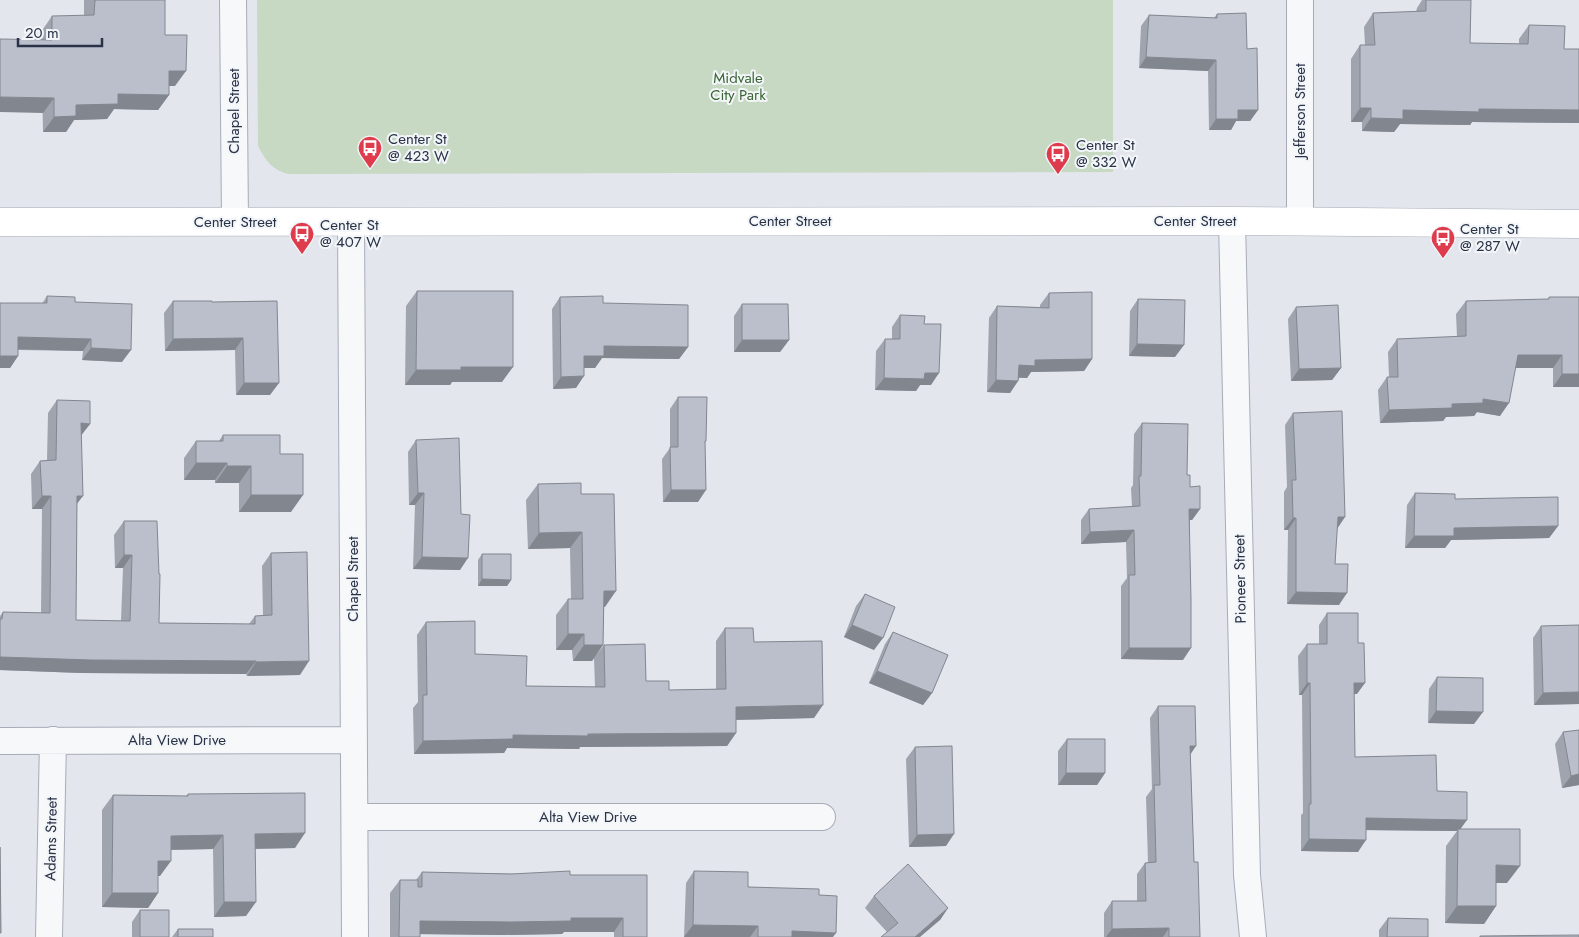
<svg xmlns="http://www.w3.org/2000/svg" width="1579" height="937" font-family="Jost,sans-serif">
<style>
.green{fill:#c7d8c3}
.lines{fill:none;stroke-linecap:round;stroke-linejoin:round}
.street-casing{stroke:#a7acb8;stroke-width:28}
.secondary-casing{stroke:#a7acb8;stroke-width:29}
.street{stroke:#f7f8fa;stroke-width:26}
.secondary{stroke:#fff;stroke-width:28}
.wall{fill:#a0a4af}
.shaded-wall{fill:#82868e}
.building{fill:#babfcb;stroke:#82868e}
.labels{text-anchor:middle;stroke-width:4;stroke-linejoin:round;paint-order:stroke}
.park-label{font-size:15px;fill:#3b6534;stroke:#f3f6f9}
.street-label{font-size:15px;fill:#293247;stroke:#f3f6f9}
.poi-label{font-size:15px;fill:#293247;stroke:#f3f6f9;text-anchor:start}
</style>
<rect width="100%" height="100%" fill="#e3e6ed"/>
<path class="green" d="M257,0h856v172l-824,2c-16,-3 -24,-14 -31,-28z"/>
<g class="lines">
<defs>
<path id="street" d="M233,0l2,222
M1300,0v222
M1232,221l15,654 6,62
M351,222l4,715
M0,741l354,-1
M355,817h467
M49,937l4,-197"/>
<path id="secondary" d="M0,222l1232,-1 347,3"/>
</defs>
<use href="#street" class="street-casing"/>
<use href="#secondary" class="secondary-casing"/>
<use href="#street" class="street"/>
<use href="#secondary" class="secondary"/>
</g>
<path class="wall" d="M84,0h81v35l10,51h-6v9l-11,15 -44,-1 -7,10 -33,1 -8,12h-23l-2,-100 11,-16h32z
M1422,0h49l-1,43 49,1v-5l10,-14 35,24h15v74l-107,-1 -2,3 -70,-1 -6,8 -32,-1v-9h-11v-63l9,-14h5l-1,-18 9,-14 43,-1 1,-4z
M1217,14l30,35 11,61 -8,11h-14l-5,9h-22l-1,-59 -69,-3 2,-42 8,-11 65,3z
M417,291l85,91h-50l-2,3h-45l1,-79z
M1049,293l43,66 -8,12 -53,1 -4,6h-8l-1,3 -8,12 -23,-1 2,-74 8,-12 43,1v-2z
M47,296l28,6 47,60 -40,-2 1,-9 -65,-1v6l-8,12h-10z
M560,297l43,6 85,44 -9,12 -77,-1 -7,10h-11l-8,20 -23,1 -1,-80z
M1549,297h30v90h-26v-19h-38l-15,48 -23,-4 -3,4 -28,1 -3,4 -63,2 -2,-33 9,-13h2l-1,-25 9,-13 60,-2 -1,-23 10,-13 82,-1z
M1138,299l37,58 -46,-1 1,-45z
M173,301l39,1 65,-1 -7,94h-34l-1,-45 -70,1 -1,-38z
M742,304l47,36 -9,12h-46v-36z
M1296,307l45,61 -9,12 -41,1 -3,-62z
M900,315l24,9 7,61h-11l-4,6 -41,-1 1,-39 9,-12h7v-12z
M678,397l28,44 -1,2 -7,59h-35l-1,-43 8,-11v-39z
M57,400l33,24 -9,11 -4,69 -1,116 45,1 2,-53h-8l-1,-33 10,-14 35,102 90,1 6,-8 8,-1 -1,-49 9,-13 29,122 -53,1 -1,-2 -164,-1 -82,-3v-54l3,-4 38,1 1,-104h-10l-1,-35 9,-13 7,-1 1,-47z
M1293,413l44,115 -2,36 4,41 -52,-1 1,-74h-4v-38l3,-5 -2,-62z
M1142,423l45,52 3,12 10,22 -8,11h-2l-7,140 -62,-1v-73l6,-8 -1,-36 -45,2v-24l8,-11 43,-2 -1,-19 2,-3 1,-51z
M223,435l57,19 11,58h-52v-29h-24v-3h-31v-22l12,-17h23z
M416,440l45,74 -1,56 -47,-1 2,-64h-6l-1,-53z
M538,484l43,10 24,113h-1l-1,38 -11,16h-19l-1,-11h-16v-35l12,-16h3l-1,-51 -42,1 -2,-49z
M1415,493l40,6 103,27 -9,12 -98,2 -6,8h-40l2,-43z
M482,554l29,26 -4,6h-29v-26z
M865,594l9,56 -30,-13 12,-31z
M1327,613l30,81h-3l1,63 82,34 24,38 46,54h-11v23l-12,18 -39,-1 1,-77 11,-15 -91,-1 -8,22 -57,-1v-36l2,-2 -1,-118h-3l-1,-39 9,-12h12v-19z
M426,622l49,32 51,32 69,1 -1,-29 10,-13 42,36 23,9 47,-1v-48l9,-13 29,14 60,76 -78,2v13l-9,13 -147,1 -1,2 -72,-1 -3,5 -90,1 -1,-46 5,-6 -1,-67z
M1579,625v79l-45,1 -1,-67 8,-12z
M893,632l39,61 -9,12 -54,-22 16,-39z
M1437,677l37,47 -46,-1 1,-34z
M1158,706l32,48 4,108 6,75h-96v-24l8,-12h25v-27l8,-11h3l-2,-66 6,-8 -2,-71z
M1579,730v55l-17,3 -7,-44 8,-12z
M1067,739l38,34 -8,12h-39v-34z
M915,747l31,99 -37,1 -3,-88z
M188,794l107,54 -40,1 -9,67 -32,1 -1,-68 -42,1 -11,26h-2v17l-10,15 -46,-1v-97l11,-15 73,1z
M694,871l54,16 71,8 14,42h-149l2,-54z
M422,872l148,3 77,62h-33v-5h-50l-2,2 -60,1 -82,-1v3h-30v-44l10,-13h16z
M874,896l74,12 -8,12 -53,12 -22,-24z
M140,910l29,27h-37v-15z
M1388,918l40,19h-49v-7z
M178,929l35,8h-41z"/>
<path class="shaded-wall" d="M1146,57l70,3 -8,11 -69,-3z
M169,71h17l-11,15h-17z
M118,94l51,1 -11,15 -44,-1 -7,10 -33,1 -8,12h-23l11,-15 22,-12z
M0,97l54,1 -11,15 -43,-1z
M1360,108h11l-9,14h-11z
M1479,109l100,1v13l-107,-1 -2,3 -70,-1 -6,8 -32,-1 9,-13 32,-8z
M1238,110h20l-8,11h-14l-5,9h-22l7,-11z
M18,337l73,2 -8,12 -73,-2z
M243,338l-8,12 -70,1 8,-12z
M742,340h47l-9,12h-46z
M1137,344l47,1 -9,12 -46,-1z
M604,346l84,1 -9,12 -77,-1 -7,10h-19l8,-12z
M91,348l40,2 -9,12 -40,-2z
M1518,355h44l-9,13h-45z
M0,356h18l-8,12h-10z
M1092,359l-8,12 -53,1 -4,6 -17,-1 9,-12 16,-5z
M461,367h52l-11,15h-50l-2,3h-45l11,-15z
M1341,368l-9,12 -41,1 8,-12z
M925,373h14l-8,12h-11l-4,6 -41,-1 9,-12z
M1562,374h17v13h-26z
M584,376l-8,12 -23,1 8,-12z
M996,380l22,1 -8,12 -23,-1z
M244,383h35l-9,12h-34z
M1483,399l26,4 -9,13 -23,-4 -3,4 -28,1 -3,4 -63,2 9,-13 63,-6z
M81,423l9,1 -10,13z
M196,463h31l-12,17h-31z
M227,466h24l-12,17h-24z
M671,490h35l-8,12h-35z
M418,493h6l-9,12h-6z
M251,495h52l-12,17h-52z
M42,496h9l-9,13h-10z
M77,496h6l-10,13z
M1189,509h11l-8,11h-11z
M1338,517h7l-8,12z
M1293,518h3l-8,12h-4z
M1558,526l-9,12 -98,2 -6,8h-40l9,-12 40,-8z
M1134,530l-8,12 -45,2 9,-12z
M582,532l-12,16 -42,1 11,-16z
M124,555h8l-9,13h-8z
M422,557l46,1 -8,12 -47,-1z
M482,579l29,1 -4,6h-29z
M604,591h12l-11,16h-13z
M1296,592l51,1 -8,12 -52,-1z
M852,625l31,13 -9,12 -30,-13z
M568,634h16l-12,16h-16z
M584,645h19l-11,16h-19z
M1129,648h62l-8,12 -62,-1z
M0,657l256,4 -10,13 -164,-1 -82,-3z
M309,661l-9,14 -53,1 9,-14z
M877,671l55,22 -9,12 -54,-22z
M1307,683h3l-8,12h-3z
M1354,683h11l-8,11h-11z
M1579,692v12l-45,1 9,-12z
M823,705l-9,13 -88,2 10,-13z
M1436,711l47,1 -9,12 -46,-1z
M736,733l-9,13 -147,1 -1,2 -72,-1 -3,5 -90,1 9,-13 90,-6z
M1190,746h6l-8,12z
M1066,773h39l-8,12h-39z
M1579,774v11l-17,3 9,-12z
M1366,818l101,2 -8,11 -1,-2 -1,2 -99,-1z
M305,833l-10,15 -50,1 10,-15z
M954,834l-8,12 -37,1 8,-12z
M223,835l-10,14 -52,1 10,-14z
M1309,839l57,1 -8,12 -57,-1z
M158,861h13l-11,15h-12z
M1496,865l24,1 -13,17h-23z
M112,893h46l-10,15 -46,-1z
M224,902h32l-10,14 -32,1z
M1457,906h39l-12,18 -39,-1z
M948,908l-8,12 -20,17h-5z
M571,918h52l-9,14h-50l-2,2 -60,1 -92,-1 10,-13z
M693,925l65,1 -8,11h-66z
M1169,928l-6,9h-57l6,-8z
M792,931l44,2 -3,4h-45z"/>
<path class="building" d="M95,0h70v35h22l-1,36h-17v24l-51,-1v10l-42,1v11l-22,1v-19l-54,-1v-58l52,1v-24l42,-1z
M1426,0h45l-1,43 58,1 1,-19 36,1 -1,23h15v61l-100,-1v3l-76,-2v9l-32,-1v-10h-11v-63h15l-2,-32 53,-2z
M1246,13l1,36 10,-1 1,62h-20v9h-22v-59l-70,-3 3,-42 68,3v-4z
M417,291h96v76h-52v3h-45z
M1092,292v67l-57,1v6l-16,-1 -1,16 -22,-1 1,-74 52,2v-15z
M47,296l28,1v5l57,2 -1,46 -40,-2v-9l-73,-2v19h-18v-53h47z
M603,296v7l85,2v42l-84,-1v10h-20v20l-23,1 -1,-80z
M1549,297h30v77h-17v-19h-44l-9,48 -26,-4v4l-31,1v4l-63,2 -2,-33h11l-1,-38 69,-3v-35l83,-2z
M1138,299l47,1 -1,45 -47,-1z
M173,301h39v1l65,-1 2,82h-35l-1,-45 -70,1z
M742,304h46l1,36h-47z
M1338,305l3,63 -42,1 -3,-62z
M900,315l25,1 -1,8h17l-2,49h-14l-1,6 -40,-1 1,-39h15z
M678,397h29l-1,44h-1l1,49h-35l-1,-43h8z
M57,400l33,1v23l-9,-1 2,73h-6l-1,124 54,1 2,-66h-8v-34h33l2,53h1l-1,49 96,1v-8l17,-1 -1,-62 36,-1 2,109 -53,1v-1l-165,-1 -91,-3v-38h2l1,-7 47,1 1,-117h-9l-2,-35 16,-1z
M1342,411l3,106h-7l-3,47h13l-1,29 -51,-1v-74h-3l-1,-38h4l-3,-67z
M1142,423l46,1 -1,51h3v12l10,-1v23h-11l2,91v48h-62v-73h6l-1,-45 -44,2 -1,-23 51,-3 -1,-30h2z
M223,435h57v19h23v41h-52v-29h-24v-3h-31v-22h27z
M459,438l2,76 9,1 -2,43 -46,-1 2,-64h-6l-2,-53z
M581,483v11h33l2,97h-12l-1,54h-19v-11h-16v-35h15l-1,-67 -43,1 -1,-49z
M1415,493l40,1v5l103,-2v29l-104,2v8h-40z
M482,554h29v26l-29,-1z
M865,594l30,13 -12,31 -31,-13z
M1327,613h31v30h6l1,40h-11l1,74 81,-2 1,36 30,1v28l-101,-2v22l-57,-1v-35h2l-1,-121h-3v-39h20z
M475,621v33l52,2 -1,30 79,1 -1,-42 41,-1 1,37h23v9l57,-1 -1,-61h28l1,14 68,-1 1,64 -87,2v26l-148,1v2l-75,-1v4l-90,2v-46h4l-1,-73z
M1579,625v67l-36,1 -2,-67z
M893,632l55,23 -16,38 -55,-22z
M1437,677l46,1v34l-47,-1z
M1158,706h37l1,40h-6l4,116h4l2,75h-31v-9l-57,1v-28h34l-1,-38 11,-1 -2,-77h6z
M1579,730v44l-8,2 -8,-44z
M1067,739h38v34h-39z
M952,746l2,88 -37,1 -2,-88z
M305,793v40l-50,1 1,68h-32l-1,-67 -52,1v25h-13v32h-46l1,-98 75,1v-2z
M1458,829h62v37l-24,-1v41h-39z
M0,847l1,86h-1z
M908,864l40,44 -33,29h-34l17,-14 -24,-27z
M570,871v4h77v62h-24v-19h-52v3l-59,1 -92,-1v16h-21l1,-57h18v7h4v-15l89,2z
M694,871l54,1v15l71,2v6l18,1 -1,37 -44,-2v6h-34v-11l-65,-1z
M140,910h29v27h-29z
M1388,918l40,1v18h-41z
M178,929h35v8h-35z
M1579,935v2h-99v-1z"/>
<defs>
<symbol id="bus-pin" viewBox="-11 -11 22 30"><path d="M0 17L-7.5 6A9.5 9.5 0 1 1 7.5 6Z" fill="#de3c4d" stroke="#f3f6f9"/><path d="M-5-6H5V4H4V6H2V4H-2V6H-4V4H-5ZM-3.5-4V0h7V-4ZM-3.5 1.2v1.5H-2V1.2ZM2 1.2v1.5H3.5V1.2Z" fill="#fff"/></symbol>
</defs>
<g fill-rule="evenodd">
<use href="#bus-pin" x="356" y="134" width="28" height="38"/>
<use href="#bus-pin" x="1044" y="140" width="28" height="38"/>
<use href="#bus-pin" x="288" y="220" width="28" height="38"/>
<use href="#bus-pin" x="1429" y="224" width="28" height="38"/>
</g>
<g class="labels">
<g class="park-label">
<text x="738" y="83">Midvale<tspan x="738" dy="17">City Park</tspan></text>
</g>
<g class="street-label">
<text transform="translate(234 111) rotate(-90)" y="5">Chapel Street</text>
<text transform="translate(1300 111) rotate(-90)" y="5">Jefferson Street</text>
<text x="790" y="226">Center Street</text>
<text x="1195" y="226">Center Street</text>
<text x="235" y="227">Center Street</text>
<text transform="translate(353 579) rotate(-90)" y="5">Chapel Street</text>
<text transform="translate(1240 579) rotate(-91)" y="5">Pioneer Street</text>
<text x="177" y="745">Alta View Drive</text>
<text x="588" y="822">Alta View Drive</text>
<text transform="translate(51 839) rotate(-89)" y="5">Adams Street</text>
</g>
<g class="poi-label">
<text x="388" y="144">Center St<tspan x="388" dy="17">@ 423 W</tspan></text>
<text x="1076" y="150">Center St<tspan x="1076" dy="17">@ 332 W</tspan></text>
<text x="320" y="230">Center St<tspan x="320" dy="17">@ 407 W</tspan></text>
<text x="1460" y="234">Center St<tspan x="1460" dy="17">@ 287 W</tspan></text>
</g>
</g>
<path d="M18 38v8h84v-8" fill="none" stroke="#293247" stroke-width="2.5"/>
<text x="25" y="38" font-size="15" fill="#293247" stroke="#f3f6f9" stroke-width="4" paint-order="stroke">20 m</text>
</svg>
